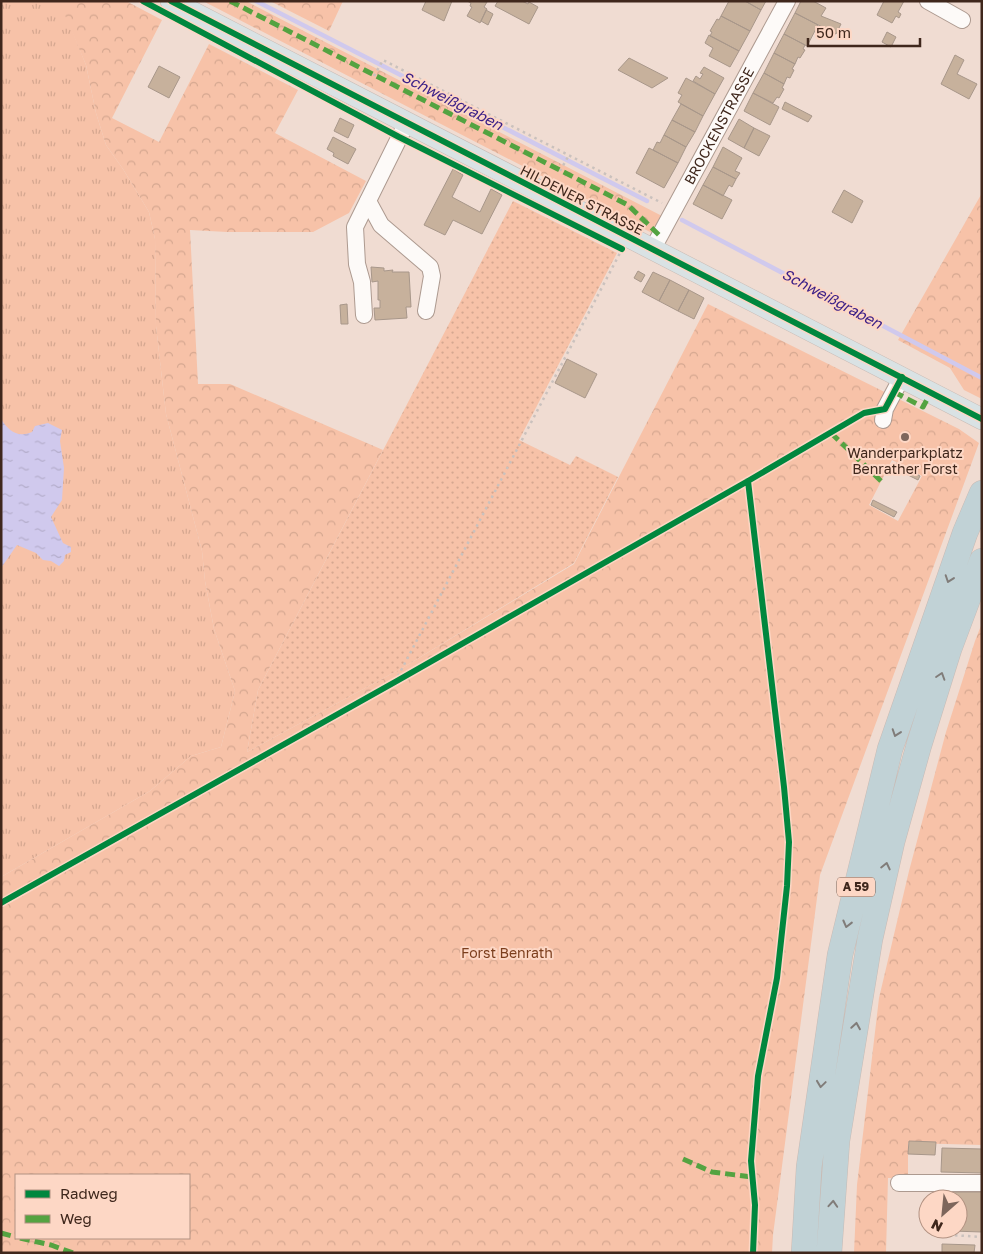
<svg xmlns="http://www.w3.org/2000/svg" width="983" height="1254" font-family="'Golos Text',sans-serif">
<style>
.grass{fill:url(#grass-tufts)}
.forest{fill:url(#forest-crowns);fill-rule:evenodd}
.park{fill:url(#park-dots)}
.water{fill:url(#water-ripples)}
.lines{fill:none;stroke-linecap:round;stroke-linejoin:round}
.stream{stroke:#d0c9ed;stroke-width:4.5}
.building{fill:#c7b19c;stroke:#a8978a}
.minor-casing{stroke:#ad9a90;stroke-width:18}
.major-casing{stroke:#c8bbb5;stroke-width:22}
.highway-casing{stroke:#c8bbb5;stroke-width:26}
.path{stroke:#cac1bd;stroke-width:2.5;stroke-dasharray:2.5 4;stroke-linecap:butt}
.minor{stroke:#fdfaf8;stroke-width:16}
.major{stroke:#d9e2e4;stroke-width:21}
.highway{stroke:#c1d2d6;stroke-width:25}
.quiet{stroke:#54a341;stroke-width:5;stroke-dasharray:10 5;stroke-linecap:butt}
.cycleway-casing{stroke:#fdd7c5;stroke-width:9}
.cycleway{stroke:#00873e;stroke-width:6}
.oneway{stroke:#807c79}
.poi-dot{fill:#7d665c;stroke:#fdd7c5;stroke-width:2}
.labels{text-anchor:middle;stroke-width:4;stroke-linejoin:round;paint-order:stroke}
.shield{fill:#fdd7c5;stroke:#785c4f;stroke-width:1}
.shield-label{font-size:12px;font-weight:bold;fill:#3f271c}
.street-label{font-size:14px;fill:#3f271c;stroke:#fdd7c5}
.poi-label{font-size:14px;fill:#3f271c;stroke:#fdd7c5}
.park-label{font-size:14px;fill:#7c3e1d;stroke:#fdd7c5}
.water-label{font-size:15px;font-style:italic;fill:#3a1f87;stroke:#fdd7c5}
</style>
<defs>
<pattern id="grass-tufts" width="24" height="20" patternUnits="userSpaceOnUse" patternTransform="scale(1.25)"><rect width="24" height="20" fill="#f7c2a8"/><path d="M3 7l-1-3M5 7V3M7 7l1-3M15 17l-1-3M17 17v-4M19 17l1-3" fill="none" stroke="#d5a790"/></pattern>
<pattern id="forest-crowns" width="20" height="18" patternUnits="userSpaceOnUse" patternTransform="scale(1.25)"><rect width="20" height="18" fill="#f7c2a8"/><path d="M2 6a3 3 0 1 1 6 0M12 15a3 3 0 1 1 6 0" fill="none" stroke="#d5a790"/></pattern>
<pattern id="park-dots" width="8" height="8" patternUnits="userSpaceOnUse" patternTransform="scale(1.25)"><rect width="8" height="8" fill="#f7c2a8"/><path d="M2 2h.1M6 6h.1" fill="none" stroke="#d5a790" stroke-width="1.8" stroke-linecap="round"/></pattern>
<pattern id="water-ripples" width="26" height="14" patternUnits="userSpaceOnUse" patternTransform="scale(1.25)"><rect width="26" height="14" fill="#d0c9ed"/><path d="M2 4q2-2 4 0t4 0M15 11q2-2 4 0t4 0" fill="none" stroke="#b4adcb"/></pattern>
</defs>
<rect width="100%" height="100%" fill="#f0dcd2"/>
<path class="grass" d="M1,1h58l2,2 25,62 10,48 10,32 17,24 26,43 6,27 1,87 10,88 36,137 3,30 9,48 21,62 -14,56 -30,9 -41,35 -149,86z"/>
<path class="forest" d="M59,1h67l36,19 -50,98 47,24 50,-98 89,46 -23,43 91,48 -17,32 -36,19h-86l-37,-2 8,154h32l153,66 -125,240 -11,62 157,-85 170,-103 134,-260 251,125 20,14 -159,432 -47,360 -1,18h-771v-376l149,-86 41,-35 30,-9 14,-56 -21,-62 -9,-48 -3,-30 -36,-137 -10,-88 -1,-87 -6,-27 -26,-43 -17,-24 -10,-32 -10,-48zM892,460l30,16 -24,45 -29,-16zM16,1175h173v63h-173z
M203,1h43l416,215 -10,17z
M270,1h73l-14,30z
M982,193v206l-18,-9 -14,-22 -52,-28z
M982,623v522l-74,-2v35h-20l-2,75h-32l3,-68 22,-187 30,-127 37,-139 29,-91z"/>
<path class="park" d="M513,201l104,52 -98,187 51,25 6,-9 42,21 -44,86 -170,104 -157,85 11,-62z"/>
<path class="water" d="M1,419c8,12 16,19 31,13l3,-6 13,-3 14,7 -2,11 4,27 -2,32 -11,17 12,26 8,4v5l-6,3 -1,6 -5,5 -8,-5 -8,-1 -7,-7 -19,-8 -16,23z"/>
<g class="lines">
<path class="stream" d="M256,1l391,200
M682,220l300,158"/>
</g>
<path class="building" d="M426,1h26l-8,20 -22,-11z
M467,1l20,1 -3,5 3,2 -7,14 -13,-7 5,-9 -2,-1 1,-3z
M498,1h24l6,3 1,-2 9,5 -9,17 -34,-18z
M729,1h16l16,9 -11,21 -29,-15z
M745,1h21l-5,9z
M801,1h12l13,7 -5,8 20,8 -5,10 -41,-21z
M884,1h20l-6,11 3,2 -2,4 -3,-2 -4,7 -15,-8z
M486,10l7,4 -5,11 -7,-4z
M795,13l23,12 -11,21 -23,-12z
M721,16l29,15 -11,20 -29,-15 2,-4 -2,-1 7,-12 2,1z
M887,32l9,5 -5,10 -9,-5z
M784,34l21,11 -2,4 2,1 -5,8 -2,-1 -3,7 -21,-11z
M709,35l30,16 -9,16 -21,-11 4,-8 -8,-5z
M774,53l21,11 -3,5 2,1 -4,8 -3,-1 -3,7 -20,-11z
M955,55l9,5 -7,14 20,10 -8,15 -28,-15z
M629,58l39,20 -16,10 -34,-18z
M159,66l21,11 -11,21 -21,-11z
M704,67l20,11 -9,16 -22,-13 3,-5 4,3 3,-5 -3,-1z
M764,73l20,11 -2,4 2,1 -5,9 -2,-1 -4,6 -20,-10z
M686,78l29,16 -12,22 -25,-14 4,-7 -4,-2z
M753,93l26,14 -9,18 -26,-14z
M785,102l27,14 -4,6 -26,-13z
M681,104l22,12 -8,16 -23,-12z
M340,118l14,7 -6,13 -14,-7z
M739,119l15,9 -10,20 -16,-9z
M672,120l23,12 -9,15 -22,-12z
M754,128l16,8 -11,20 -15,-8z
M664,135l22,12 -8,16 -25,-13 4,-8 3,1z
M333,137l23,12 -8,15 -15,-8 1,-3 -7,-4z
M723,147l19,11 -7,13 5,2 -4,6 -23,-12z
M649,148l29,15 -14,25 -28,-15z
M713,167l23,12 -4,8 -3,-2 -6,11 -20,-11z
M453,169l10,6 -11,22 28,15 11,-23 11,6 -20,39 -29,-14 -8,15 -21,-10z
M703,185l29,15 -10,19 -29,-15z
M844,190l19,11 -11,22 -20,-11z
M371,267l13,1v3l9,-1 -1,2h17l2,35h-5l1,11 -32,2 -1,-12h6v-8h-2v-19l-6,1z
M638,271l7,4 -4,7 -7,-4z
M653,272l17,8 -11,21 -17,-9z
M670,280l19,10 -11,21 -19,-10z
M689,290l15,8 -10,21 -16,-8z
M347,304l1,20h-7l-1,-19z
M567,359l30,15 -12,24 -30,-15z
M896,463l24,13 -2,4 -24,-12z
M873,500l24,12 -3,5 -23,-12z
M909,1141l27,1 -1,13 -27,-1z
M942,1148l40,1v24l-41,-1z
M952,1192h30v40l-30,-1v-2h6v-30h-19v-4h13z
M942,1244l33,1 -1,8h-32z"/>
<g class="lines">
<defs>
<g id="minor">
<path d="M928,1l34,19"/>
<path d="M368,201l13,24 49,42 2,9 -6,35"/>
<path id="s1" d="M652,250l135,-249"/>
<path d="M364,315l-2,-33 -5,-18 -2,-37 51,-103"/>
<path d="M883,420l2,-11 17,-32"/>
<path d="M899,1183h83"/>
</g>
<path id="major" d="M171,1l811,418"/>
<path id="highway" d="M804,1253l5,-86 31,-212 50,-206 75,-216 17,-40
M829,1253l8,-112 33,-202 22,-97 27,-97 30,-96 33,-88"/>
</defs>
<use href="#minor" class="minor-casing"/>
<use href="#major" class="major-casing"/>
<use href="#highway" class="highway-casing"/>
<path class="path" d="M374,76l9,-16 279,143
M560,171l9,-16
M395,682l225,-429
M934,1229v5l48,3"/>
<use href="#minor" class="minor"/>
<use href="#major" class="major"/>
<use href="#highway" class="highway"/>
<path class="quiet" d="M230,1l398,204 32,31
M894,392l29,15 8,-15
M831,433l50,48
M683,1159l29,13 40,5
M1,1233l15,4
M20,1238l31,7 22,8"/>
<defs>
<path id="cycleway" d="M143,1l256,136 223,112
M171,1l811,418
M748,481l36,306 5,55 -2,44 -10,92 -19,98 -7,85 4,44 -2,48
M1,903l394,-221 353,-201 116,-68 21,-4 17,-32"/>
</defs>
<use href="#cycleway" class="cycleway-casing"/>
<use href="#cycleway" class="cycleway"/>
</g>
<defs><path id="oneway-chevron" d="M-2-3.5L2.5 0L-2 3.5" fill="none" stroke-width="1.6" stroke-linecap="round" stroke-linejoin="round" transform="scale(1.25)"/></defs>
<g class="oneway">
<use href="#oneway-chevron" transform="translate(949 579) rotate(109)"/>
<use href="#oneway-chevron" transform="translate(941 676) rotate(-72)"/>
<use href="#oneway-chevron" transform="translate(896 733) rotate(109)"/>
<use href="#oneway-chevron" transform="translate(886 866) rotate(-77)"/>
<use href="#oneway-chevron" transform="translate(847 924) rotate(104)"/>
<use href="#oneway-chevron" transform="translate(856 1026) rotate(-81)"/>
<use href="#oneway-chevron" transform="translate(821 1084) rotate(98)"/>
<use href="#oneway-chevron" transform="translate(833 1204) rotate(-86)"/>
</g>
<circle class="poi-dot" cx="905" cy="437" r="5"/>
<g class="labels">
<rect class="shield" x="837" y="877.5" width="38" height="19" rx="4"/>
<g class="shield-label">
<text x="856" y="891">A 59</text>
</g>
<g class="street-label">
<text dy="5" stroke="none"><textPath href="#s1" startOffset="141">BROCKENSTRASSE</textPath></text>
<text transform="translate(582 200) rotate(27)" y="5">HILDENER STRASSE</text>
</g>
<g class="poi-label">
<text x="905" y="458">Wanderparkplatz<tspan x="905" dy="16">Benrather Forst</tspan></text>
</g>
<g class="park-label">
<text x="507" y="958">Forst Benrath</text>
</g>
<g class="water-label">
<text transform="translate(452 101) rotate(27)" y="5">Schweißgraben</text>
<text transform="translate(832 299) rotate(28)" y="5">Schweißgraben</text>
</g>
</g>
<rect width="983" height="1254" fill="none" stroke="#3f271c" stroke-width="5"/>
<rect x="15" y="1174" width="175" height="65" fill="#fdd7c5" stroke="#b19181"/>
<rect x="25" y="1190" width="25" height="8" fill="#00873e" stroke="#b19181"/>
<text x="60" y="1199" font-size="15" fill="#3f271c">Radweg</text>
<rect x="25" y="1215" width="25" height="8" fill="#54a341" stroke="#b19181"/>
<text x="60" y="1224" font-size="15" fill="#3f271c">Weg</text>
<g transform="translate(943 1214) rotate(207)"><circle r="24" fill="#fdd7c5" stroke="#b19181"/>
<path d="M0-4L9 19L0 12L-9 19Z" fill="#7d665c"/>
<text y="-8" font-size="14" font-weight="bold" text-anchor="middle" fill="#3f271c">N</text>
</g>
<path d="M808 38v8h112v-8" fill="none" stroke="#3f271c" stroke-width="2.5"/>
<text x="816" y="38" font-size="15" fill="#3f271c" stroke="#fdd7c5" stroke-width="4" paint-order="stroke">50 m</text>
</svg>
